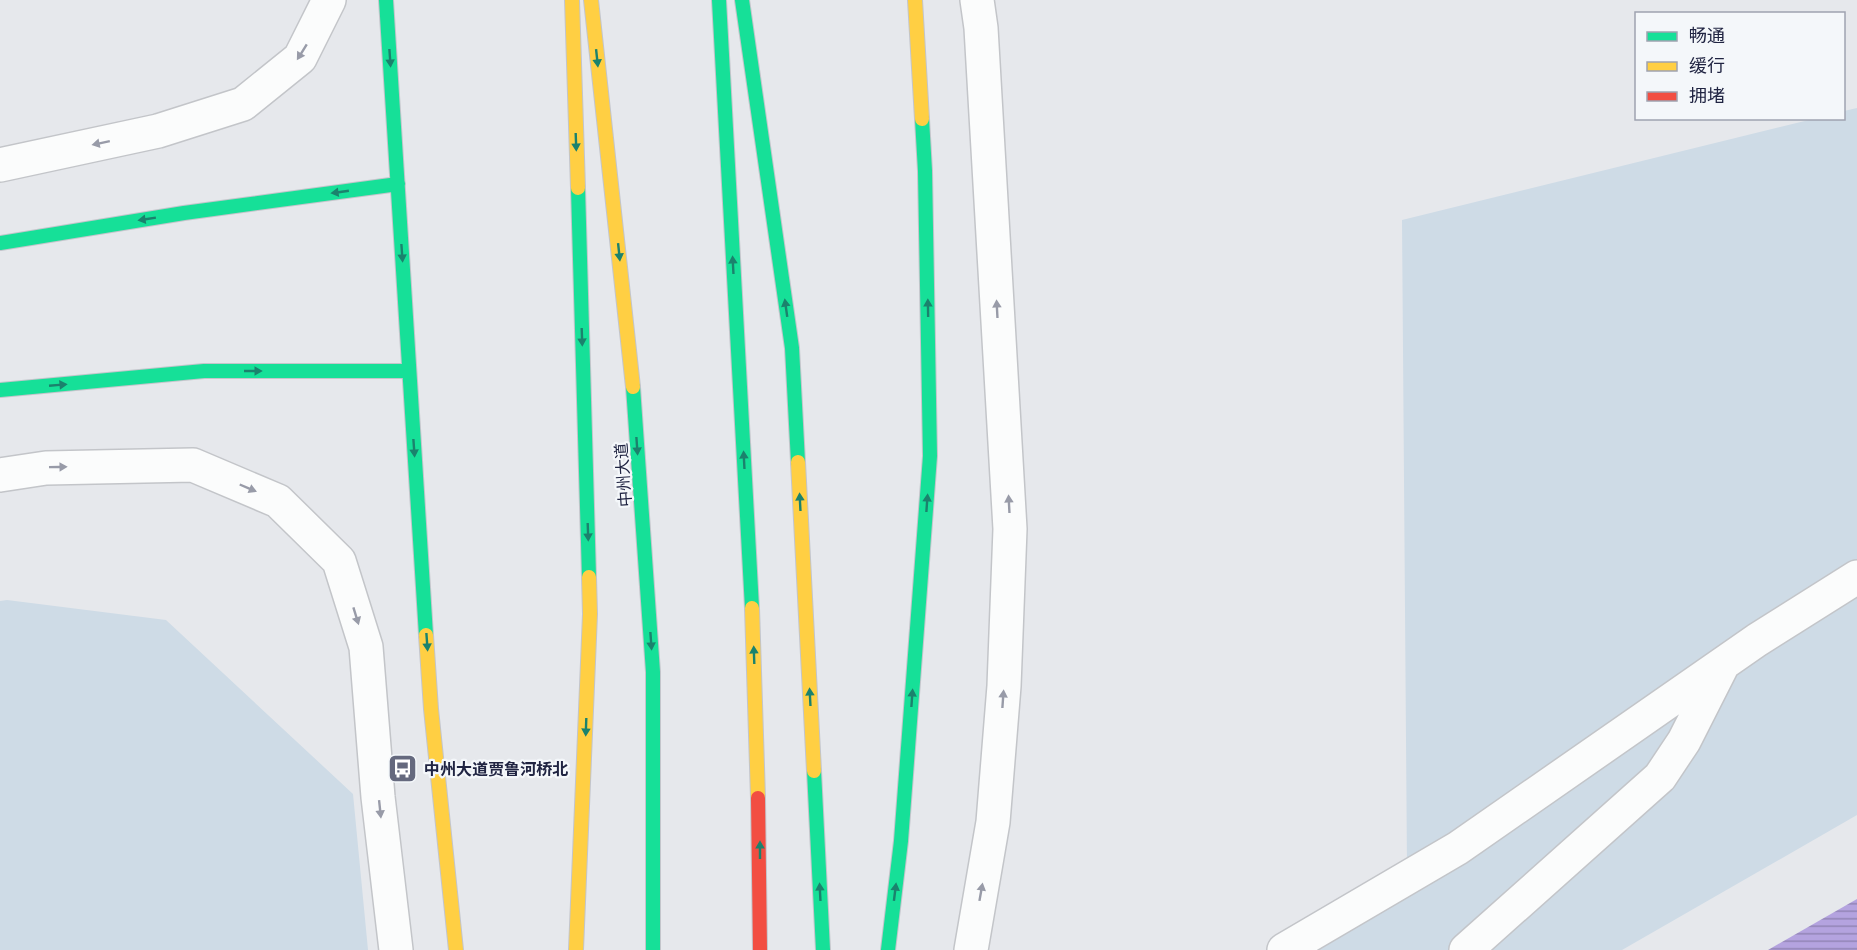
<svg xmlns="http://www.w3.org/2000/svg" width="1857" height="950" font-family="Roboto,'Noto Sans SC',sans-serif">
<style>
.green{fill:#cedbe6}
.water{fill:url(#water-rules)}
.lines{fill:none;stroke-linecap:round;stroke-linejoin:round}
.street-casing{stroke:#c3c5c9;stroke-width:36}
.fast-casing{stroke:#c3c5cb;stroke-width:16}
.slow-casing{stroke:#c3c5cb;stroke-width:16}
.jam-casing{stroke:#c3c5cb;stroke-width:16}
.street{stroke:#fbfcfc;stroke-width:33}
.fast{stroke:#16e098;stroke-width:14}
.slow{stroke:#ffcf43;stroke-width:14}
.jam{stroke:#f24e42;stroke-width:14}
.oneway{fill:#989ba8}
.oneway2{fill:#1b826d}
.labels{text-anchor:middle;stroke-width:4.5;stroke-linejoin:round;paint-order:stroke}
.street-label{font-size:16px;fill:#202442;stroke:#f4f7fa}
.poi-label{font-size:16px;font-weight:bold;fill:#202442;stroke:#f4f7fa;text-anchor:start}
</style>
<defs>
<pattern id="water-rules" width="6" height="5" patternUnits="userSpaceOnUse" patternTransform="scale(1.5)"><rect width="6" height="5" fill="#b4a3df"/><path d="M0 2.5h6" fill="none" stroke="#9285b6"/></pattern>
</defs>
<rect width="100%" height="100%" fill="#e6e8ec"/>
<path class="green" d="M1857,108v707l-235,135h-334l119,-82 -5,-648 411,-101 31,-1v-7z
M7,600l159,20 187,174 15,156h-368v-349z"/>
<path class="water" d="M1857,899v51h-89z"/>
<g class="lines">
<defs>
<path id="street" d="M0,165l158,-34 85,-27 57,-46 29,-58
M0,475l46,-7 147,-3 85,36 61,60 27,86 12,150 18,153
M971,950l22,-128 11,-136 6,-157 -29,-501 -4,-28
M1284,950l174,-102 299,-208 100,-63
M1466,950l194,-173 24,-36 37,-73"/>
<path id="fast" d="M386,0l40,635
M719,0l33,608
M742,0l50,348 6,114
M578,188l11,389
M0,243l184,-30 214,-29
M633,387l20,285v278
M0,390l204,-19h205
M814,771l9,179
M888,950l13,-109 29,-385 -5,-285 -3,-52"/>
<path id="slow" d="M572,0l6,188
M591,0l42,387
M915,0l7,119
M798,462l16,309
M752,608l6,190
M426,635l5,74 25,241
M576,950l14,-336 -1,-37"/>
<path id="jam" d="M758,798l2,152"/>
</defs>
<use href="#street" class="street-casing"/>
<use href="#fast" class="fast-casing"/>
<use href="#slow" class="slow-casing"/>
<use href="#jam" class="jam-casing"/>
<use href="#street" class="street"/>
<use href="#fast" class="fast"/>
<use href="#slow" class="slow"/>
<use href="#jam" class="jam"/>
</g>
<defs><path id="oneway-solid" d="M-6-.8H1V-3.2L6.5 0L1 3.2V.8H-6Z" transform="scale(1.5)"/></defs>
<g class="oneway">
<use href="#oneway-solid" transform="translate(302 52) rotate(122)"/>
<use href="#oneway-solid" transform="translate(101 143) rotate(168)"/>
<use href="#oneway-solid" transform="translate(997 309) rotate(-93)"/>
<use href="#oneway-solid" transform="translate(58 467) rotate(-1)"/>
<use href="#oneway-solid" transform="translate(248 488) rotate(23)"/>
<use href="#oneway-solid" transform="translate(1009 504) rotate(-93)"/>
<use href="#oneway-solid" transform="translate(356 616) rotate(73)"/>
<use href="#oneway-solid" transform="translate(1003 699) rotate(-86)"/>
<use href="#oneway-solid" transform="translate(380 809) rotate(84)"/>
<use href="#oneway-solid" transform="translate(981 892) rotate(-80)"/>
</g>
<g class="oneway2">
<use href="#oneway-solid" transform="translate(390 58) rotate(86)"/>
<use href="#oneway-solid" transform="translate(597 58) rotate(84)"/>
<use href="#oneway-solid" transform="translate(576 142) rotate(88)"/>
<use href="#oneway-solid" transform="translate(340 192) rotate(172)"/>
<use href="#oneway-solid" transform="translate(147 219) rotate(171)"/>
<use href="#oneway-solid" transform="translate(619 252) rotate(84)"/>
<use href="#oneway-solid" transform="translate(402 253) rotate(86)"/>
<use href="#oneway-solid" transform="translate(733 265) rotate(-93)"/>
<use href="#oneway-solid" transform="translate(786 308) rotate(-98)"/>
<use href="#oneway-solid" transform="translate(928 308) rotate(-91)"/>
<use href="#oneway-solid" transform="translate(582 337) rotate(88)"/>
<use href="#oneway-solid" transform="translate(253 371)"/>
<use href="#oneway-solid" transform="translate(58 385) rotate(-5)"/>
<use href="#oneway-solid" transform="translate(637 446) rotate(86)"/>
<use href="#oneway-solid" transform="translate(414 448) rotate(86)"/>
<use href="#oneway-solid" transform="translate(744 460) rotate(-93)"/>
<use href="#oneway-solid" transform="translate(800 502) rotate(-93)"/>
<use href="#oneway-solid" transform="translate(927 503) rotate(-86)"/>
<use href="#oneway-solid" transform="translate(588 532) rotate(88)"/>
<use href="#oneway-solid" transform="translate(651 641) rotate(86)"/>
<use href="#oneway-solid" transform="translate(427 642) rotate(86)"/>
<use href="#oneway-solid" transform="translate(754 655) rotate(-92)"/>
<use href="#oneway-solid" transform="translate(810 697) rotate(-93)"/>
<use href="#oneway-solid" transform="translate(912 698) rotate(-86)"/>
<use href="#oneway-solid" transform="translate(586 727) rotate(92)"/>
<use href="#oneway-solid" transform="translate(760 850) rotate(-90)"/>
<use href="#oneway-solid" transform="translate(820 892) rotate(-93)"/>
<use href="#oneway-solid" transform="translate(895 892) rotate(-83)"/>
</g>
<defs>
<symbol id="bus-square" viewBox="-11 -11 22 22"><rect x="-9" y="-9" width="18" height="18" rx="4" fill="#65697e" stroke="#f4f7fa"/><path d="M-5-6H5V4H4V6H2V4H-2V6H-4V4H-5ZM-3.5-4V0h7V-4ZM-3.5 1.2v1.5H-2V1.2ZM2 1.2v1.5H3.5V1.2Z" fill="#fff"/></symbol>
</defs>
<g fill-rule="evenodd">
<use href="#bus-square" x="386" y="752" width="33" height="33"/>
</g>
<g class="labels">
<g class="street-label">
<text transform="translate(623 475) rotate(-94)" y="6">中州大道</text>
</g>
<g class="poi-label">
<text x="424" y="775">中州大道贾鲁河桥北</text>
</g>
</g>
<rect x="1635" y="12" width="210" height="108" fill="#f4f7fa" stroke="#9fa3b0" stroke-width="1.5"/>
<rect x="1647" y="32" width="30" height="9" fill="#16e098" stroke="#9fa3b0" stroke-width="1.5"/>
<text x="1689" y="42" font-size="18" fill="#202442">畅通</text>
<rect x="1647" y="62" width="30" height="9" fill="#ffcf43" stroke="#9fa3b0" stroke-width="1.5"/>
<text x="1689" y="72" font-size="18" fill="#202442">缓行</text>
<rect x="1647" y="92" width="30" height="9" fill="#f24e42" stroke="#9fa3b0" stroke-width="1.5"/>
<text x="1689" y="102" font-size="18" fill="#202442">拥堵</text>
</svg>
